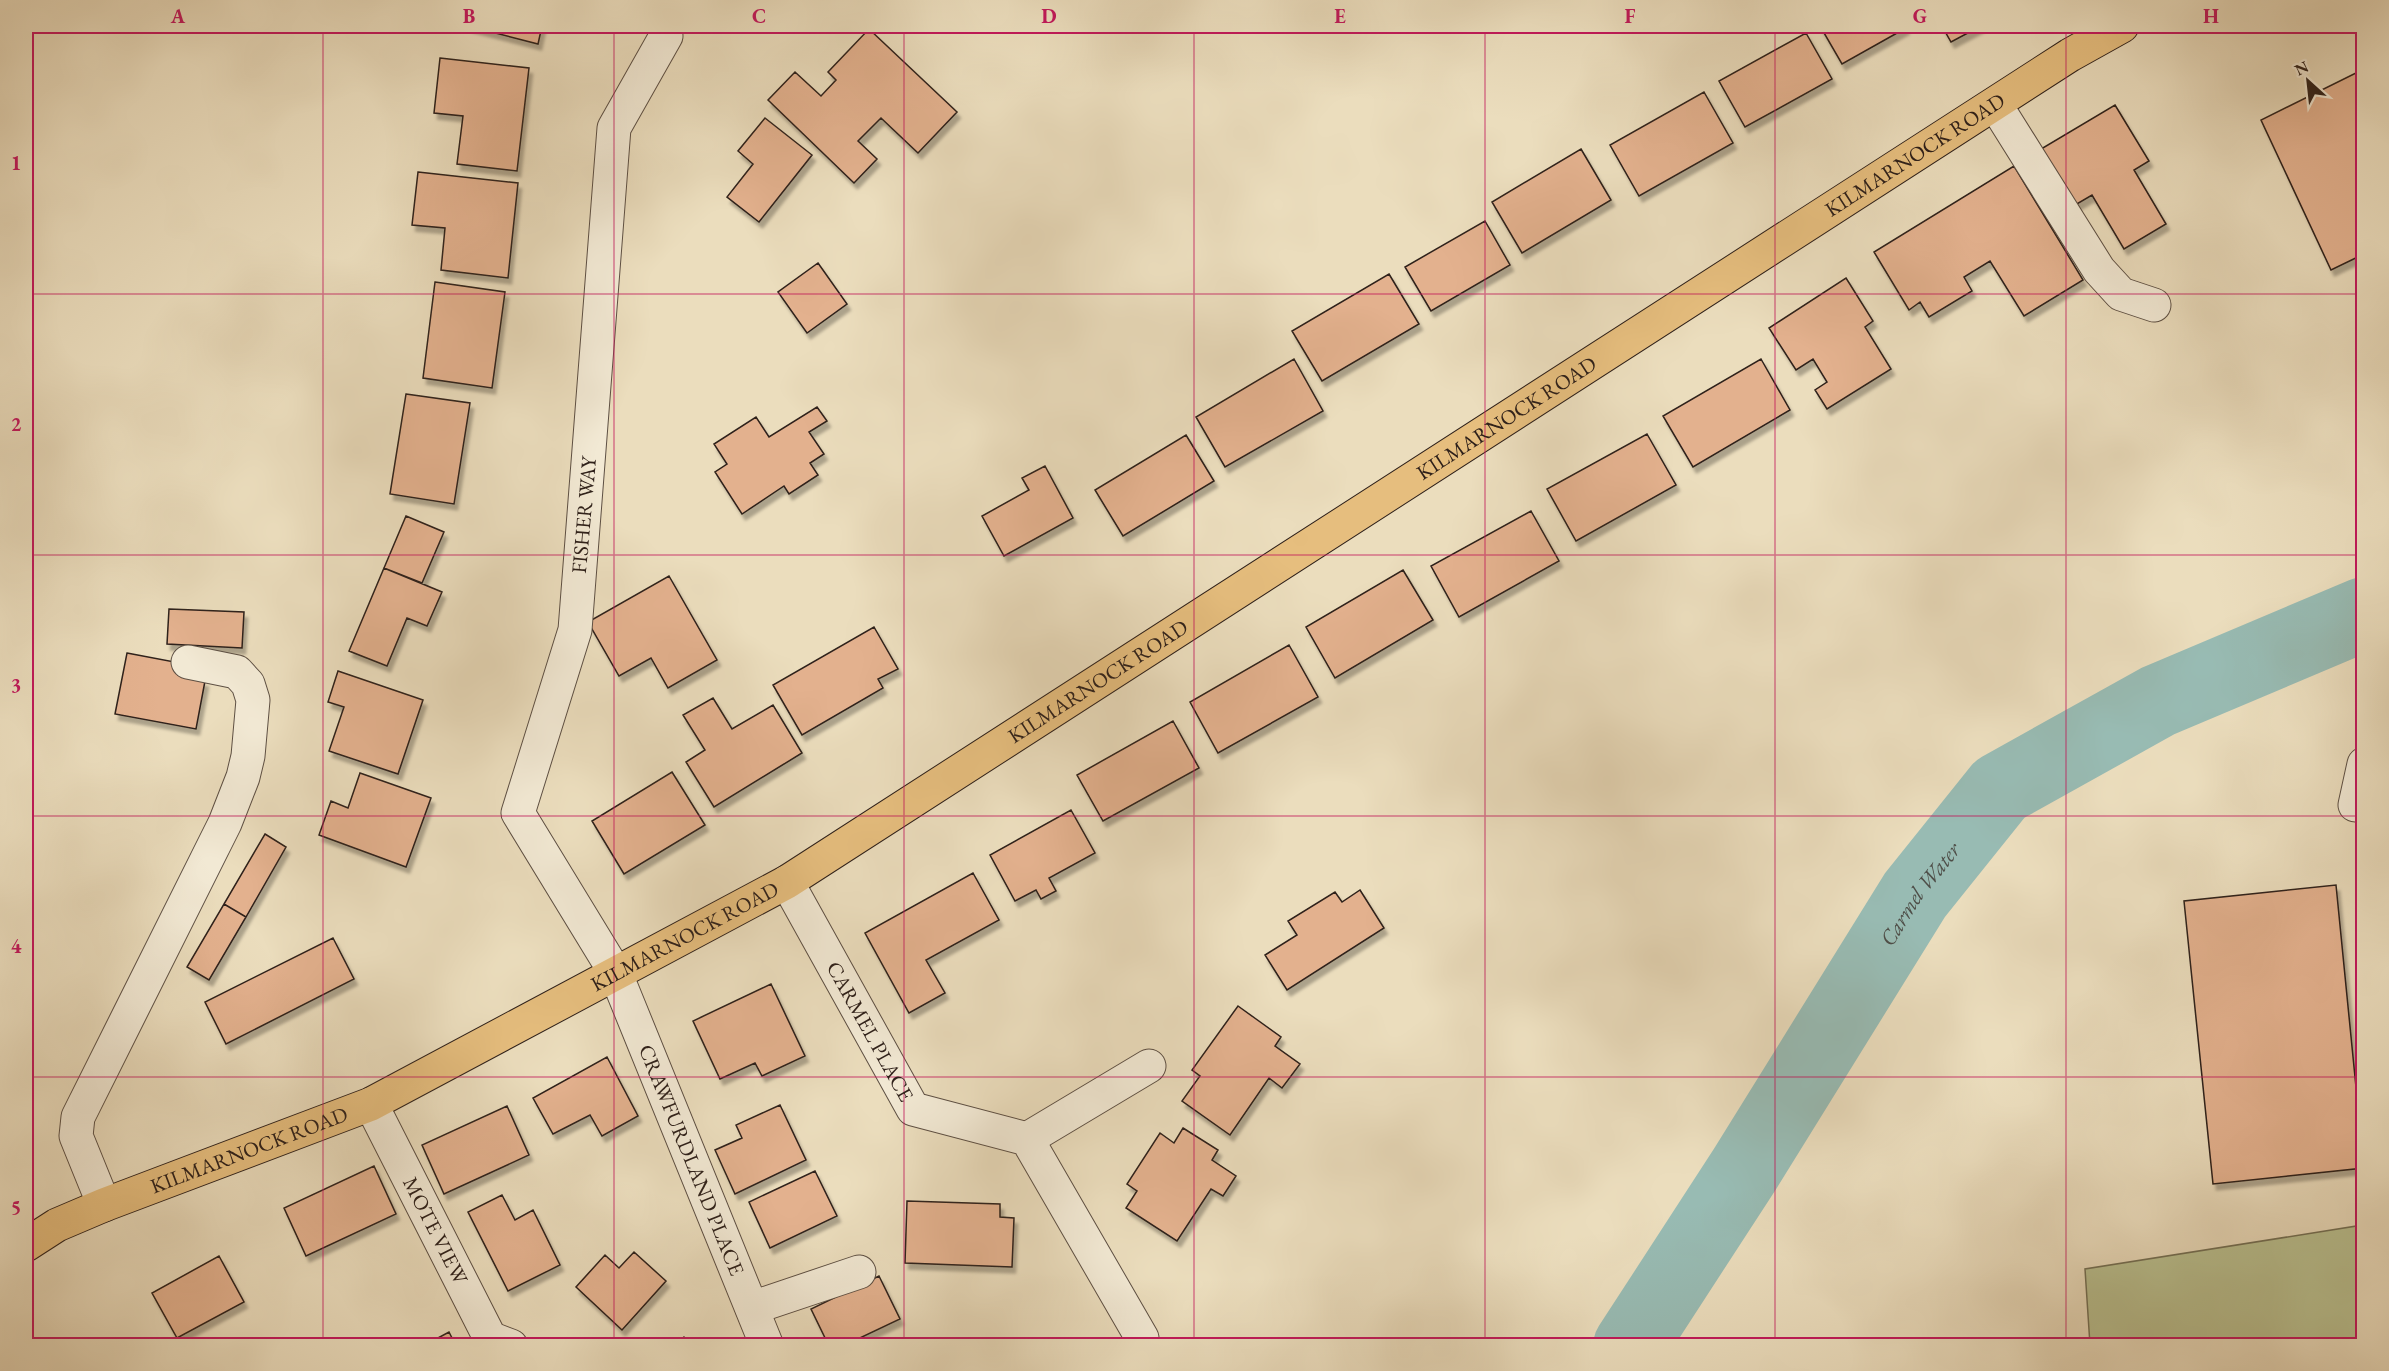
<svg xmlns="http://www.w3.org/2000/svg" width="2389" height="1371" font-family="'EB Garamond',serif">
<style>
.green{fill:#b9c090;stroke:#747055;stroke-width:1.5}
.lines{fill:none;stroke-linecap:round;stroke-linejoin:round}
.river{stroke:#98bbb3;stroke-width:74}
.building{fill:#e3b18e;stroke:#2e201a;stroke-width:1.5;filter:url(#shadow)}
.minor-casing{stroke:#5d4f43;stroke-width:35}
.major-casing{stroke:#2e201a;stroke-width:35}
.minor{stroke:#f2e9d4;stroke-width:33}
.major{stroke:#e6be7e;stroke-width:33}
.grid{fill:none;stroke:#c2185b;stroke-width:1.5;stroke-opacity:0.55}
.labels{text-anchor:middle;stroke-width:5;stroke-linejoin:round;paint-order:stroke}
.street-label{font-size:21px;fill:#2e201a;stroke:#f2e9d4}
.water-label{font-size:22px;font-style:italic;fill:#4e4e48;stroke:#f2e9d4}
.neatline{fill:none;stroke:#c2185b;stroke-width:2}
.grid-label{font-size:20px;text-anchor:middle;font-weight:bold;fill:#c2185b}
</style>
<defs>
<filter id="shadow"><feDropShadow dx="3.5" dy="6" stdDeviation="1.5" flood-color="#0004"/></filter>
</defs>
<rect width="100%" height="100%" fill="#ebddbd"/>
<filter id="stains"><feTurbulence type="fractalNoise" baseFrequency=".00333" numOctaves="4"/><feColorMatrix values="0 0 0 0 .2 0 0 0 0 .09 0 0 0 0 .02 0 0 0 .5 -.17"/></filter>
<radialGradient id="worn" r=".72"><stop offset=".6" stop-color="#630" stop-opacity="0"/><stop offset="1" stop-color="#630" stop-opacity=".3"/></radialGradient>
<path class="green" d="M2363,1225v120h-273l-5,-76z"/>
<g class="lines">
<path class="river" id="s1" d="M1630,1346l115,-177 170,-274 85,-106 158,-88 206,-87"/>
</g>
<path class="building" d="M468,26h74l-4,18z
M1820,26h84l2,2 -64,36z
M1942,26h39l-30,16z
M869,29l88,83 -39,41 -37,-35 -23,23 19,18 -23,24 -86,-83 27,-28 26,24 15,-16 -8,-8z
M1806,33l26,46 -87,48 -26,-46z
M440,58l89,10 -12,103 -60,-7 6,-48 -29,-3z
M2364,69v185l-33,16 -70,-150z
M1704,92l29,51 -94,53 -29,-51z
M2115,105l34,56 -15,9 32,54 -42,25 -32,-54 -22,13 -34,-56z
M765,118l47,37 -53,67 -32,-25 26,-33 -15,-13z
M1581,149l30,51 -89,53 -30,-51z
M2014,166l69,114 -59,36 -34,-55 -26,16 8,14 -43,26 -9,-15 -11,8 -35,-58z
M418,172l100,11 -10,95 -67,-8 4,-42 -33,-3z
M1485,221l25,44 -79,46 -26,-44z
M818,263l29,41 -40,29 -29,-41z
M1389,274l30,50 -97,57 -30,-50z
M1846,278l27,43 -8,6 26,42 -64,40 -12,-19 12,-8 -14,-23 -17,11 -27,-42z
M435,282l70,10 -13,96 -69,-10z
M1294,359l29,52 -98,56 -29,-50z
M1761,359l29,51 -97,57 -30,-51z
M406,394l64,9 -16,101 -64,-10z
M817,407l10,14 -18,11 15,22 -14,9 8,12 -29,19 -5,-8 -42,28 -27,-42 12,-8 -13,-20 42,-27 13,20z
M1647,434l29,51 -100,56 -29,-52z
M1186,435l28,46 -91,55 -28,-46z
M1045,466l28,52 -69,38 -22,-40 47,-26 -7,-12z
M1531,511l28,50 -100,56 -28,-51z
M406,516l38,16 -22,51 -38,-15z
M384,568l58,24 -15,34 -20,-8 -20,48 -38,-15z
M1403,570l30,50 -98,58 -29,-51z
M669,576l48,84 -49,28 -17,-30 -32,18 -31,-54z
M169,609l75,3 -2,36 -75,-4z
M874,627l24,42 -20,10 5,9 -81,47 -29,-50z
M1289,645l29,52 -100,56 -28,-51z
M127,653l53,10 -2,12 27,6 -9,48 -81,-15z
M338,671l85,29 -25,74 -69,-23 15,-44 -16,-5z
M713,698l19,31 41,-24 29,48 -88,54 -28,-45 19,-12 -22,-35z
M1173,721l26,47 -96,53 -26,-46z
M672,772l33,53 -81,49 -32,-53z
M360,773l71,25 -25,69 -87,-32 12,-34 17,7z
M1071,810l24,43 -46,25 7,13 -15,8 -5,-9 -21,11 -25,-46z
M265,834l21,13 -40,70 -22,-13z
M973,873l26,47 -73,40 19,33 -36,20 -44,-80z
M2336,885l28,283 -151,16 -29,-283z
M1360,890l24,38 -97,62 -22,-35 32,-20 -9,-14 47,-29 7,10z
M224,904l22,13 -37,63 -22,-13z
M333,938l21,41 -128,65 -21,-42z
M771,984l34,72 -43,20 -7,-13 -35,16 -27,-58z
M1238,1006l43,31 -6,9 25,18 -18,24 -13,-10 -39,57 -48,-34 18,-25 -8,-6z
M607,1057l31,59 -36,20 -12,-21 -37,19 -20,-36z
M780,1105l26,55 -71,34 -20,-44 27,-12 -6,-13z
M507,1106l22,49 -85,39 -22,-49z
M1183,1128l35,22 -6,10 24,16 -13,20 -12,-7 -34,52 -51,-33 11,-17 -10,-7 33,-51 14,10z
M374,1166l22,48 -90,42 -22,-48z
M815,1171l22,45 -67,32 -21,-46z
M502,1195l13,25 18,-10 27,55 -52,26 -40,-79z
M907,1201l93,3v13l14,1 -2,49 -107,-4z
M634,1252l32,29 -44,49 -46,-43 29,-32 14,13z
M219,1256l25,46 -67,36 -25,-45z
M879,1276l21,43 -57,27h-14l-18,-37z
M449,1332l7,14h-33z
M684,1337l13,9h-19z"/>
<g class="lines">
<defs>
<g id="minor">
<path id="s2" d="M666,36l-52,92 -39,502 -57,183 97,159 152,374"/>
<path d="M1995,104l104,166 22,24 33,11"/>
<path d="M2355,805l9,-41"/>
<path id="s3" d="M787,882l126,227 114,30 115,199"/>
<path id="s4" d="M371,1104l119,234 21,8"/>
<path d="M1027,1139l122,-73"/>
<path d="M104,1205l-28,-69 2,-19 147,-294 18,-46 5,-21 5,-56 -5,-16 -11,-12 -49,-10"/>
<path d="M752,1308l107,-36"/>
</g>
<g id="major">
<path id="s5" d="M26,1245l31,-20 47,-20 267,-101 416,-222 1283,-827 52,-29"/>
</g>
</defs>
<use href="#minor" class="minor-casing"/>
<use href="#major" class="major-casing"/>
<use href="#minor" class="minor"/>
<use href="#major" class="major"/>
</g>
<path class="grid" d="M323,26v1320M614,26v1320M904,26v1320M1194,26v1320M1485,26v1320M1775,26v1320M2066,26v1320M26,294h2338M26,555h2338M26,816h2338M26,1077h2338"/>
<g class="labels">
<g class="street-label">
<text dy="7" stroke="none"><textPath href="#s5" startOffset="2187">KILMARNOCK ROAD</textPath></text>
<text dy="7" stroke="none"><textPath href="#s5" startOffset="1701">KILMARNOCK ROAD</textPath></text>
<text transform="translate(584 515) rotate(-85)" y="7">FISHER WAY</text>
<text dy="7" stroke="none"><textPath href="#s5" startOffset="1215">KILMARNOCK ROAD</textPath></text>
<text dy="7" stroke="none"><textPath href="#s5" startOffset="729">KILMARNOCK ROAD</textPath></text>
<text dy="7" stroke="none"><textPath href="#s3" startOffset="171">CARMEL PLACE</textPath></text>
<text dy="7" stroke="none"><textPath href="#s5" startOffset="243">KILMARNOCK ROAD</textPath></text>
<text dy="7" stroke="none"><textPath href="#s2" startOffset="1190">CRAWFURDLAND PLACE</textPath></text>
<text dy="7" stroke="none"><textPath href="#s4" startOffset="142">MOTE VIEW</textPath></text>
</g>
<g class="water-label">
<text dy="8" stroke="none"><textPath href="#s1" startOffset="537">Carmel Water</textPath></text>
</g>
</g>
<rect width="2389" height="1371" fill="none" stroke="#ebddbd" stroke-width="66"/>
<g transform="translate(2308 81) rotate(333)" stroke="#f2e9d4" stroke-width="4.5" paint-order="stroke">
<path d="M0-4.5L10 22L0 15L-10 22Z" fill="#2e201a"/>
<text y="-9" font-size="16" font-weight="bold" text-anchor="middle" fill="#2e201a">N</text>
</g>
<rect x="33" y="33" width="2323" height="1305" class="neatline"/>
<g class="grid-label">
<text x="178" y="23">A</text>
<text x="469" y="23">B</text>
<text x="759" y="23">C</text>
<text x="1049" y="23">D</text>
<text x="1340" y="23">E</text>
<text x="1630" y="23">F</text>
<text x="1920" y="23">G</text>
<text x="2211" y="23">H</text>
<text x="16" y="170">1</text>
<text x="16" y="431">2</text>
<text x="16" y="692">3</text>
<text x="16" y="953">4</text>
<text x="16" y="1214">5</text>
</g>
<rect width="100%" height="100%" filter="url(#stains)"/>
<rect width="100%" height="100%" fill="url(#worn)"/>
</svg>
